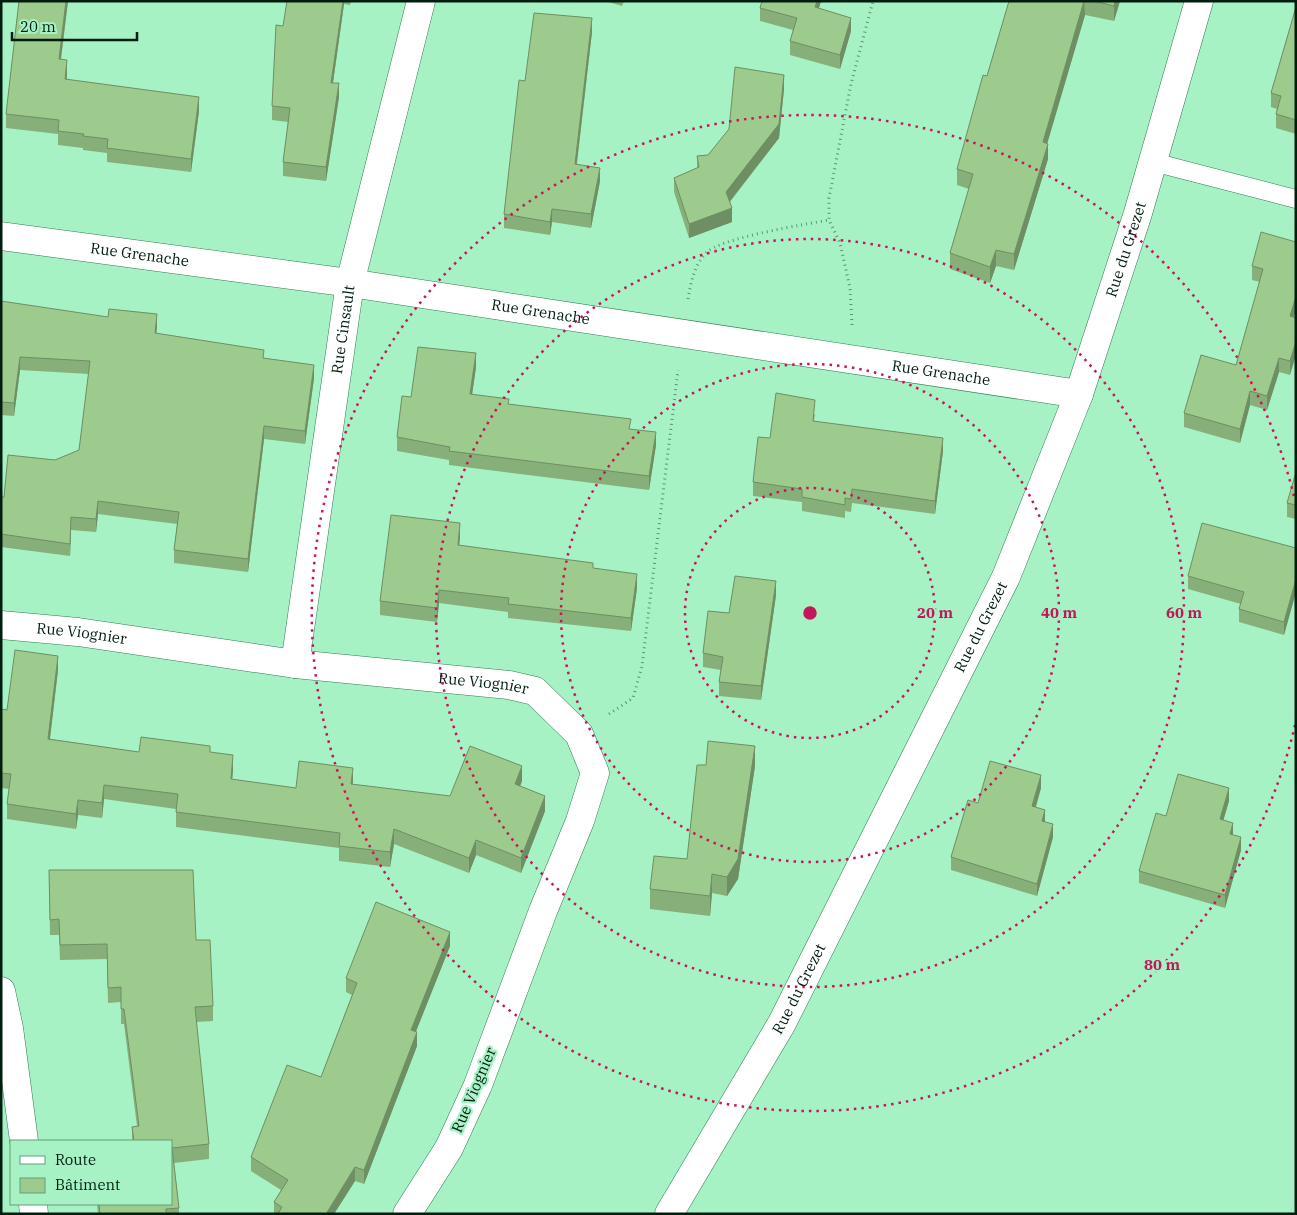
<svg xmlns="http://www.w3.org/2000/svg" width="1297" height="1215" font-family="'IBM Plex Serif',serif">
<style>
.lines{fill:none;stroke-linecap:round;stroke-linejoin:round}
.service-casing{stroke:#307c54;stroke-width:19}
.minor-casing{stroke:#307c54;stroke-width:29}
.path{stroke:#5d9474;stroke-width:3;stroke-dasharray:1 4;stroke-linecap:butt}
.service{stroke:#fff;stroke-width:18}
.minor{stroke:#fff;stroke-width:28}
.wall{fill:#87af79}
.shaded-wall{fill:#6e8e63}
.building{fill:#9dcb8d;stroke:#6e8e63}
.ring{fill:none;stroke:#c2185b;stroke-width:2.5;stroke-dasharray:2.5 5}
.labels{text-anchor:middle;stroke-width:4.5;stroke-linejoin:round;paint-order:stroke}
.street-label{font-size:15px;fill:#001d0e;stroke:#a6f2c5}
.centre{fill:#c2185b;stroke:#a6f2c5;stroke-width:2.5}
.ring-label{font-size:15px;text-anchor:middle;font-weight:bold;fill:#c2185b;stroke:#a6f2c5;stroke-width:4.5;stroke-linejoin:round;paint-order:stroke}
</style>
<rect width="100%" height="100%" fill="#a6f2c5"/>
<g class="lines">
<defs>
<path id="service" d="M1153,162l143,37"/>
<g id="minor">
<path id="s1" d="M1,236l349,47 729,111"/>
<path id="s2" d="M1,625l77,7 217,32 214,21 26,6 44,43 16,39 -15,48 -37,90 -65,174 -29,63 -42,66"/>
<path id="s3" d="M295,664l55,-381 71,-282"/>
<path d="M1,991l8,37 15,113"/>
<path d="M33,1204l1,10"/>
<path id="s4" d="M669,1214l113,-191 224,-446 73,-183 59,-181 61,-212"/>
</g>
</defs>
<use href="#service" class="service-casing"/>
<use href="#minor" class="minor-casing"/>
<path class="path" d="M688,299c3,-17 6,-33 18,-46 13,-15 101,-29 123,-33
M852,325l-2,-37 -10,-45 -11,-23v-22l22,-114 22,-83
M609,714l24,-16 9,-32 36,-296"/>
<use href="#service" class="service"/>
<use href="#minor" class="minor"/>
</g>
<path class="wall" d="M19,1h49l-7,58 6,15v6l132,31 -8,61 -84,-10v-9l-24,-3v-2l-25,-3v-11l-52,-6v-14z
M287,1h64l-1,4 -6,-1 -11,79 6,14 -13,84 -43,-5v-14l5,-40 -16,-2v-14z
M605,1h19l-2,5z
M762,1h59l-2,7 32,23 -11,38 -50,-14v-14l3,-11 -33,-9v-13z
M1009,1h111l-6,20 -29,-6 -38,128 1,16 -34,111 -18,-4 -6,17 -40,-14v-16l19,-64 -12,-4v-16l30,-93z
M1296,7v127l-20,-6v-14l1,-5 -6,-2v-14z
M592,32l-15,132 23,17 -9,47 -39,-6 -2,13 -46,-7v-14l21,-133z
M784,89l-5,49 -49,64 2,20 -43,16 -15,-46v-14l23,-10v-12l11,-1z
M1296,242v68l-2,7 -4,58 -11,-3 -12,38 -17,-5 -10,38 -56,-16v-14l52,-48 24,-83 -8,-2v-14z
M1,301l156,26 -1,7 108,24 50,20 -9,66 -41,-5 -16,133 -74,-9v-13l3,-26 -79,-10 -2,18 -25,-2 -1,26 -69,-9v-50h3l51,-37 24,-10 10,-76 -69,-4 -6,46 -13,-1z
M476,367l-4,28 37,9 122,25 25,16 -7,45 -200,-25v-5l-52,-9v-14l14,-40z
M815,414l-1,7 129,30 -8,63 -83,-11 -1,9 -6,-1v7l-43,-7v-9l-49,-6v-14l17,-44z
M1296,472v47l-9,-2v-14z
M460,537l-1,8 134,23 44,20 -6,43 -123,-13v-6l-69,-9 -2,19 -57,-7v-14z
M1296,548v44l-12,43 -45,-13v-13l2,-5 -53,-15v-13z
M776,595l-15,105 -42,-4v-14l2,-12 -18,-3v-14l26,-40z
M58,670l-8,69 89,13h71l23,18 -1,10 64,8 57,-3 97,11 72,-15 -2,5 25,25 -24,62 -45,-18 -7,18 -75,-29 -4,23 -51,-6v-13l-163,-21v-18l-72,-10 -2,19 -24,-3 -2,14 -69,-10v-15l2,-15 -8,-1v-79l6,1z
M755,766l-17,113 -11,17 -15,-3 -2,23 -60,-7v-20l37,-30z
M1041,788l-5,19 9,15 8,15 -16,59 -86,-26v-13l27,-54z
M1229,801l-6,19 10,15 8,15 -16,58 -86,-25v-12l27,-55z
M49,870l147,70 17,66v15l-17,1 13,122v15l-35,4 5,45v6h-81l-1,-10h74v-63h-39v-14l5,-1 -13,-102h-3v-22l-13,1 -1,-44 -47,1 -1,-25h-9z
M450,946l-34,85 1,15 -53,138 -9,-3 -21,33h-60v-12l7,-12 -30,-19v-14l70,-80 31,-82 -6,-3v-14z"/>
<path class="shaded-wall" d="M66,1h2l-9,72v-14z
M343,1h1v3l-13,92v-13z
M817,1h4l-6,20v-14z
M1084,1l1,14 -42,143v-16z
M1115,1h5l-6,20v-15z
M592,18v14l-17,145v-13z
M851,18v13l-11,38v-14z
M67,60v14l-2,19v-14z
M784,75v14l-5,49 -53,68v-14z
M339,83v14l-13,84v-14z
M199,97v14l-8,61v-13z
M1048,144v15l-34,111v-16z
M600,168v13l-9,47v-14z
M732,208v14l-43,16v-14z
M552,209v13l-2,13v-13z
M996,250v16l-6,17v-16z
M1296,296v14l-6,20v-14z
M157,314v13l-2,19v-13z
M1296,341v14l-6,20v-14z
M476,353v14l-6,41v-14z
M20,357v13l-6,46v-13z
M1279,358v14l-12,38v-14z
M314,365v13l-9,66v-13z
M1250,391v14l-10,38v-14z
M264,426v13l-16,133v-13z
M656,432v13l-7,45v-14z
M943,438v13l-8,63v-13z
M98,501v13l-2,18v-13z
M71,517v13l-1,26v-12z
M460,523v14l-2,22v-14z
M637,574v14l-6,43v-13z
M1296,579v13l-12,43v-13z
M776,581v14l-15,105v-14z
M439,590v13l-2,19v-14z
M58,656v14l-10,84v-15z
M755,746v20l-17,113 -11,17v-19z
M233,755v15l-2,24v-15z
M522,766v15l-7,18v-15z
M353,768v14l-2,17v-15z
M1041,775v13l-9,31v-13z
M104,785v14l-2,19v-15z
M1229,788v13l-9,31v-13z
M545,796v15l-24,62v-15z
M78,800v15l-2,14v-15z
M1045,810v12l-3,-1z
M1233,823v13l-3,-2z
M1053,824v13l-16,59v-12z
M394,829v15l-4,23v-15z
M1241,837v13l-16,58v-13z
M476,840v15l-7,18v-15z
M712,874v19l-2,23v-20z
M450,932v14l-39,98v-14z
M417,1032v14l-53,138v-14z
M355,1167v14l-21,33h-8z"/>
<path class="building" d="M19,1h47l-7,58 8,1 -2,19 134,18 -8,62 -84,-11 1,-9 -25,-3 1,-2 -26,-3 1,-11 -53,-6z
M287,1h56l-12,82h8l-13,84 -43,-5 7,-54 -18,-2 4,-81 7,1z
M762,1h55l-2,6 36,11 -11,37 -50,-14 7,-23 -37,-10z
M1009,1h75l-41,141 5,2 -34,110 -18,-4 -6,17 -40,-14 23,-79 -16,-5 26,-94 4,1z
M1094,1h21l-1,5z
M1296,7v113l-20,-6 5,-18 -10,-3z
M534,13l58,5 -17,146 25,4 -9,46 -39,-5 -2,13 -46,-8 15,-134 6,1z
M735,67l49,8 -5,49 -53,68 6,16 -43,16 -15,-46 25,-11 -2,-11 11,-1 21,-26z
M1261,232l35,10v54l-6,20 6,2v23l-6,20 -11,-3 -12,38 -17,-5 -10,38 -56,-16 17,-58 35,10 27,-96 -11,-3z
M1,301l107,16 1,-8 48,5 -2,19 109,17 -1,8 51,7 -9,66 -41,-5 -16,133 -74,-9 5,-38 -81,-11 -2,18 -25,-2 -1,27 -69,-10v-37h3l4,-42 47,5 24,-10 11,-89 -70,-4 -6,46 -13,-1z
M418,347l58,6 -6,41 39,5 -1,5 123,15 -2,10 27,3 -7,44 -200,-25 1,-4 -53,-10 5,-41 9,1z
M776,393l39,7 -2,21 130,17 -8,63 -83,-12 -1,10 -6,-1v7l-43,-8v-8l-49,-7 5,-45 12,1z
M1296,472v33l-9,-2z
M391,515l69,8 -2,22 135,18v5l44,6 -6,44 -123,-14 1,-6 -70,-8 -2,18 -57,-7z
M1202,523l94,25v31l-12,43 -45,-13 5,-17 -56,-16z
M735,576l41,5 -15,105 -42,-4 4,-25 -20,-4 5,-42 21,2z
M15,650l43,6 -10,83 91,13 2,-15 69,9v6l23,3 -2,24 65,9 3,-27 54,7 -2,16 99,12 20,-50 52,20 -7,18 30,12 -24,62 -45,-18 -7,18 -75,-29 -4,23 -51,-6 1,-13 -164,-21 2,-18 -74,-9 -2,18 -24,-3 -2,14 -69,-10 4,-30 -10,-1v-64l6,1z
M708,741l47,5 -17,113 -11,18 -15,-3 -2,22 -60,-7 4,-33 33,3 10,-94h9z
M990,761l51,14 -9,31 13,4 -3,11 11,3 -16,60 -86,-27 17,-57 10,3z
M1178,774l51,14 -9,31 13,4 -3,11 11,3 -16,58 -86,-24 17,-58 10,3z
M49,870h144l3,70h14l3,66 -18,1 14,137 -37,4 7,60 -13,1v5h-66l-1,-10h72v-63h-37l-2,-14 7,-1 -15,-117h-3v-22l-13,1 -1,-44 -47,1 -1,-26 -9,1z
M376,902l74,30 -39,98 6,2 -53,138 -9,-3 -29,47h-48l4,-7 -8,-5 14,-22 -37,-23 36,-92 34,12 36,-94 -11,-5z"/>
<g class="ring">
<circle cx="810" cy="613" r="125"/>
<circle cx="810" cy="613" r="249"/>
<circle cx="810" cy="613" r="374"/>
<path d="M1295 725A498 498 0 1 1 1295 501"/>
</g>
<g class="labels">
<g class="street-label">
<text dy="5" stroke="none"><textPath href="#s4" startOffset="1070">Rue du Grezet</textPath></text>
<text dy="5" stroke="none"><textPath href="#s1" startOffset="140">Rue Grenache</textPath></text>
<text dy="5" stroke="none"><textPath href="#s1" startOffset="545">Rue Grenache</textPath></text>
<text dy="5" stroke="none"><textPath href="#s3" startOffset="338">Rue Cinsault</textPath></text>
<text dy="5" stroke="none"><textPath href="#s1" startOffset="950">Rue Grenache</textPath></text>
<text dy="5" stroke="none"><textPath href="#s4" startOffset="665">Rue du Grezet</textPath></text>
<text dy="5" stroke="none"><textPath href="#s2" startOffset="81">Rue Viognier</textPath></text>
<text dy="5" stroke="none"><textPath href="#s2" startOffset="486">Rue Viognier</textPath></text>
<text dy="5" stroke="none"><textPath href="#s4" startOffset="260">Rue du Grezet</textPath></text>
<text transform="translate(474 1090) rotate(-67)" y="5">Rue Viognier</text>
</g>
</g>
<circle cx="810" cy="613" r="8" class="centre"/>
<g class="ring-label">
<text x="935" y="618">20 m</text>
<text x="1059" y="618">40 m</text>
<text x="1184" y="618">60 m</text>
<text x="1162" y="970">80 m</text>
</g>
<rect width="1297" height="1215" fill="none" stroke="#001d0e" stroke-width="5"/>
<rect x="10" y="1140" width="162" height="65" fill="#a6f2c5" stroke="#649d7c"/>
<rect x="20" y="1156" width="25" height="8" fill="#ffffff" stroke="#649d7c"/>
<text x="55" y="1165" font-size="15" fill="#001d0e">Route</text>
<rect x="20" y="1178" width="25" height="15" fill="#9dcb8d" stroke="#649d7c"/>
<text x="55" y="1190" font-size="15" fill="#001d0e">Bâtiment</text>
<path d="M12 32v8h125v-8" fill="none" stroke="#001d0e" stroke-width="2.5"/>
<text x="20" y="32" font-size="15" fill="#001d0e" stroke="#a6f2c5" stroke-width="4" paint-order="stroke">20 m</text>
</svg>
